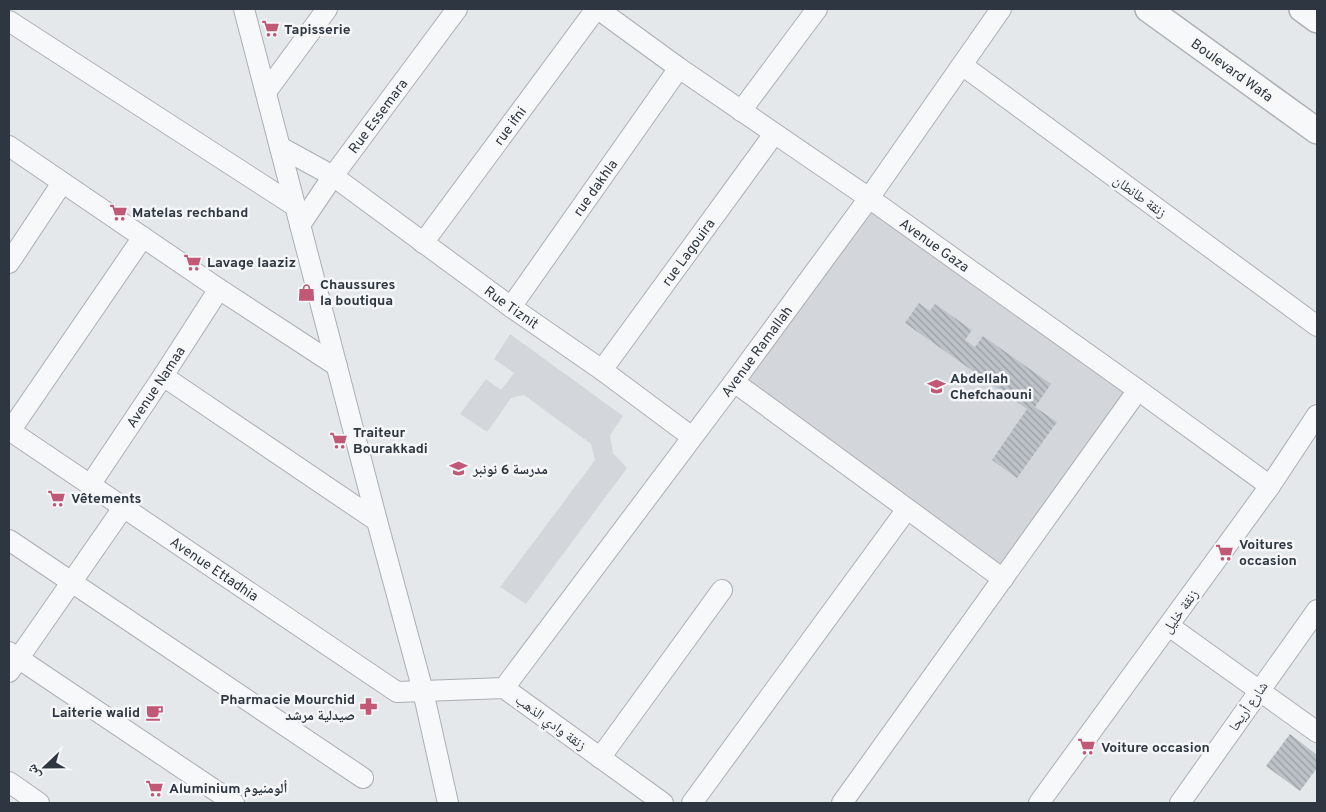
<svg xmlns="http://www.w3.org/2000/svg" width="1326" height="812" font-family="Overpass,'Noto Naskh Arabic',sans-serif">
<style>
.built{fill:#d3d7dc}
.building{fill:url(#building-back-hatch)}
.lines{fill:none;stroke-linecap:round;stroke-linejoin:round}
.minor-casing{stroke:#aaafb5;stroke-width:22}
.tertiary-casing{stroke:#aaafb5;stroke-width:28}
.minor{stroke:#f7f8f9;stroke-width:20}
.tertiary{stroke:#f7f8f9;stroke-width:25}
.labels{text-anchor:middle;stroke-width:5;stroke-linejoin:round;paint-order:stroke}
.poi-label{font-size:14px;font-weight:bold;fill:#2e3741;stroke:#f4f6f8;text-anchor:start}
.street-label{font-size:14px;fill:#2e3741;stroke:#f4f6f8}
</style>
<defs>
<pattern id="building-back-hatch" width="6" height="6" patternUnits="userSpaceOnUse" patternTransform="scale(1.25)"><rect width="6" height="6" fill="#bcc2c7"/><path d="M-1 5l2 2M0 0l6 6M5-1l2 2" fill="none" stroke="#999ea3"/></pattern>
</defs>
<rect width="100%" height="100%" fill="#e4e8eb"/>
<path class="built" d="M869,198l269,192 -135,189 -269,-197z
M510,334l113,82 -13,19 3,18 14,15 -101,136 -26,-17 95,-127 -4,-16 -67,-49 -13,3 -24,34 -27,-18 26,-35 15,11 13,-17 -20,-14z"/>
<path class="building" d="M919,303l11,8 5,-7 37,26 -7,10 10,7 8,-11 68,48 -16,23 22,15 -40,56 -25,-18 35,-51 -122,-86z
M1290,734l27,21v13l-17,23 -34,-25z"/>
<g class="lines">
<defs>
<g id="minor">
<path d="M244,9l133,512 46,170 25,112"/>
<path id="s1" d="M598,9l81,59 190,130 269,192 132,96"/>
<path d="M9,21l286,185"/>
<path d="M962,65l355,261"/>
<path d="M266,92l61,-83"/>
<path d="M741,111l76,-102"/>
<path d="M9,146l210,143 118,77"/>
<path id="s2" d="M280,147l53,29 178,131 91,63 90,67"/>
<path id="s3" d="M300,225l33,-49 124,-167"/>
<path id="s4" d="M423,243l173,-234"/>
<path d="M9,263l53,-80"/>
<path id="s5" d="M511,307l168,-239"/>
<path id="s6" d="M602,370l172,-236"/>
<path d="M163,376l214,145"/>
<path d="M734,382l269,197"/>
<path id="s7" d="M9,430l388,262 107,-4 159,115"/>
<path d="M10,431l133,-194"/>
<path id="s8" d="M90,485l73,-109 56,-87"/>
<path d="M9,540l354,238"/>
<path d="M1169,626l148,106"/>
<path d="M9,652l225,151"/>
<path d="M9,672l114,-164"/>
<path id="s9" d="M504,688l230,-306 135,-184 132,-189"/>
<path d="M600,758l122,-168"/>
<path d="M9,782l30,21"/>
<path d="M692,803l215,-294"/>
<path d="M842,803l296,-413"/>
<path d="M1039,803l231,-317 47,-71"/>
<path d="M1180,803l137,-193"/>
</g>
<g id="tertiary">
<path id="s10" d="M1148,9l169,122"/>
<path d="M1302,9l15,11"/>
</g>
</defs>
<use href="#minor" class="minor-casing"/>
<use href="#tertiary" class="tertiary-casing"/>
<use href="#minor" class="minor"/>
<use href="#tertiary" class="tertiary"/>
</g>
<defs>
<symbol id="supermarket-bare" viewBox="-9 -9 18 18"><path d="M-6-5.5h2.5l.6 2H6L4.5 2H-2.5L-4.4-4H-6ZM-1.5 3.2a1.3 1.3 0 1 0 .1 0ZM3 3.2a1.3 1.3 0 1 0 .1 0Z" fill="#c15875" stroke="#f4f6f8" stroke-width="2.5" paint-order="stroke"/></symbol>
<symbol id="shop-bare" viewBox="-9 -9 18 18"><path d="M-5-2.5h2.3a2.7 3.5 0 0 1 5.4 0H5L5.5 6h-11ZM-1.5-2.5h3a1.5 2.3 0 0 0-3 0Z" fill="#c15875" stroke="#f4f6f8" stroke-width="2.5" paint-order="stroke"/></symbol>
<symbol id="school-bare" viewBox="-9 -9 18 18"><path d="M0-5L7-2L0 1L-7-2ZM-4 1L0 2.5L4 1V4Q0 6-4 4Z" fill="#c15875" stroke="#f4f6f8" stroke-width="2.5" paint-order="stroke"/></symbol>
<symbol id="pharmacy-bare" viewBox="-9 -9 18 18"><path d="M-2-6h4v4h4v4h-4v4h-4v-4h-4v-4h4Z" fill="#c15875" stroke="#f4f6f8" stroke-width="2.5" paint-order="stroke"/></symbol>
<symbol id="cafe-bare" viewBox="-9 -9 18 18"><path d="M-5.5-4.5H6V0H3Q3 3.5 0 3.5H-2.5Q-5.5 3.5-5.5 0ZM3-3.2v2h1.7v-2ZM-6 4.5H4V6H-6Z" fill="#c15875" stroke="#f4f6f8" stroke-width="2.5" paint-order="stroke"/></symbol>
</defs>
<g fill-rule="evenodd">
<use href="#supermarket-bare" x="258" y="16" width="25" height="25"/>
<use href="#supermarket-bare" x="106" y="200" width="25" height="25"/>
<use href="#supermarket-bare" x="180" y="250" width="25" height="25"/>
<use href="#shop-bare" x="294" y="280" width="25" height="25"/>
<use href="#school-bare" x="924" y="374" width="25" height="25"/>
<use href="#supermarket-bare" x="326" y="428" width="25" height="25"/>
<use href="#school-bare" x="446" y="456" width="25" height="25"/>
<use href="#supermarket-bare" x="44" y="486" width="25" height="25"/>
<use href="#supermarket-bare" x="1212" y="540" width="25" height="25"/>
<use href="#pharmacy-bare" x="356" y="694" width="25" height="25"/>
<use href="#cafe-bare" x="142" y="700" width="25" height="25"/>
<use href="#supermarket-bare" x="1074" y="734" width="25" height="25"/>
<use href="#supermarket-bare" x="142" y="776" width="25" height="25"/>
</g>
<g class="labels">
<g class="poi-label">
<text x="284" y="34">Tapisserie</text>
<text x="132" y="217">Matelas rechband</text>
<text x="207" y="267">Lavage laaziz</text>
<text x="320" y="289">Chaussures<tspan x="320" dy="16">la boutiqua</tspan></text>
<text x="950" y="383">Abdellah<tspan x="950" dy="16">Chefchaouni</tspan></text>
<text x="353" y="437">Traiteur<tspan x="353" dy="16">Bourakkadi</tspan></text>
<text x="473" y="474">مدرسة 6 نونبر</text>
<text x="71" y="503">Vêtements</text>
<text x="1239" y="549">Voitures<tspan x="1239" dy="16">occasion</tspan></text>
<text x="355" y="704" text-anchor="end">Pharmacie Mourchid<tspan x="355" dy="16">صيدلية مرشد</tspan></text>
<text x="140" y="717" text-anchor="end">Laiterie walid</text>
<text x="1101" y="752">Voiture occasion</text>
<text x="169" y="793">Aluminium ألومنيوم</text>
</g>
<g class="street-label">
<text dy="5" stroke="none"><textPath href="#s10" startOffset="104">Boulevard Wafa</textPath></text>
<text dy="5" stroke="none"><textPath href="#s3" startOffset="134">Rue Essemara</textPath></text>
<text dy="5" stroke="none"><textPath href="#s4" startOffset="146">rue ifni</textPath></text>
<text dy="5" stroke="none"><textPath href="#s5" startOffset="146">rue dakhla</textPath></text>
<text transform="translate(1140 196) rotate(36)" y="5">زنقة طانطان</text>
<text dy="5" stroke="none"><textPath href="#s1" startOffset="411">Avenue Gaza</textPath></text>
<text dy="5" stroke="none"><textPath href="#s6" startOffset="146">rue Lagouira</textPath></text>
<text dy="5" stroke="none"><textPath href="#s2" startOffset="282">Rue Tiznit</textPath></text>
<text dy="5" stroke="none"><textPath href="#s9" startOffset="421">Avenue Ramallah</textPath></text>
<text dy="5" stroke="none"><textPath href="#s8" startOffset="118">Avenue Namaa</textPath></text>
<text dy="5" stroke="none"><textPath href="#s7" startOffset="248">Avenue Ettadhia</textPath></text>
<text transform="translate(1180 611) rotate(-54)" y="5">زنقة خليل</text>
<text transform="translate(1248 706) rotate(-55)" y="5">شارع أريحا</text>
<text transform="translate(551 722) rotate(36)" y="5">زنقة وادي الذهب</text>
</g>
</g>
<rect width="1326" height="812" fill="none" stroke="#2e3741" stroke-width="20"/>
<g transform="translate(45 767) rotate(248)" stroke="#f4f6f8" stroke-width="4" paint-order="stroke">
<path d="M0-4L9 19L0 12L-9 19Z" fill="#2e3741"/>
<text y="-8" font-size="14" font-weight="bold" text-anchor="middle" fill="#2e3741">ش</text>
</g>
</svg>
